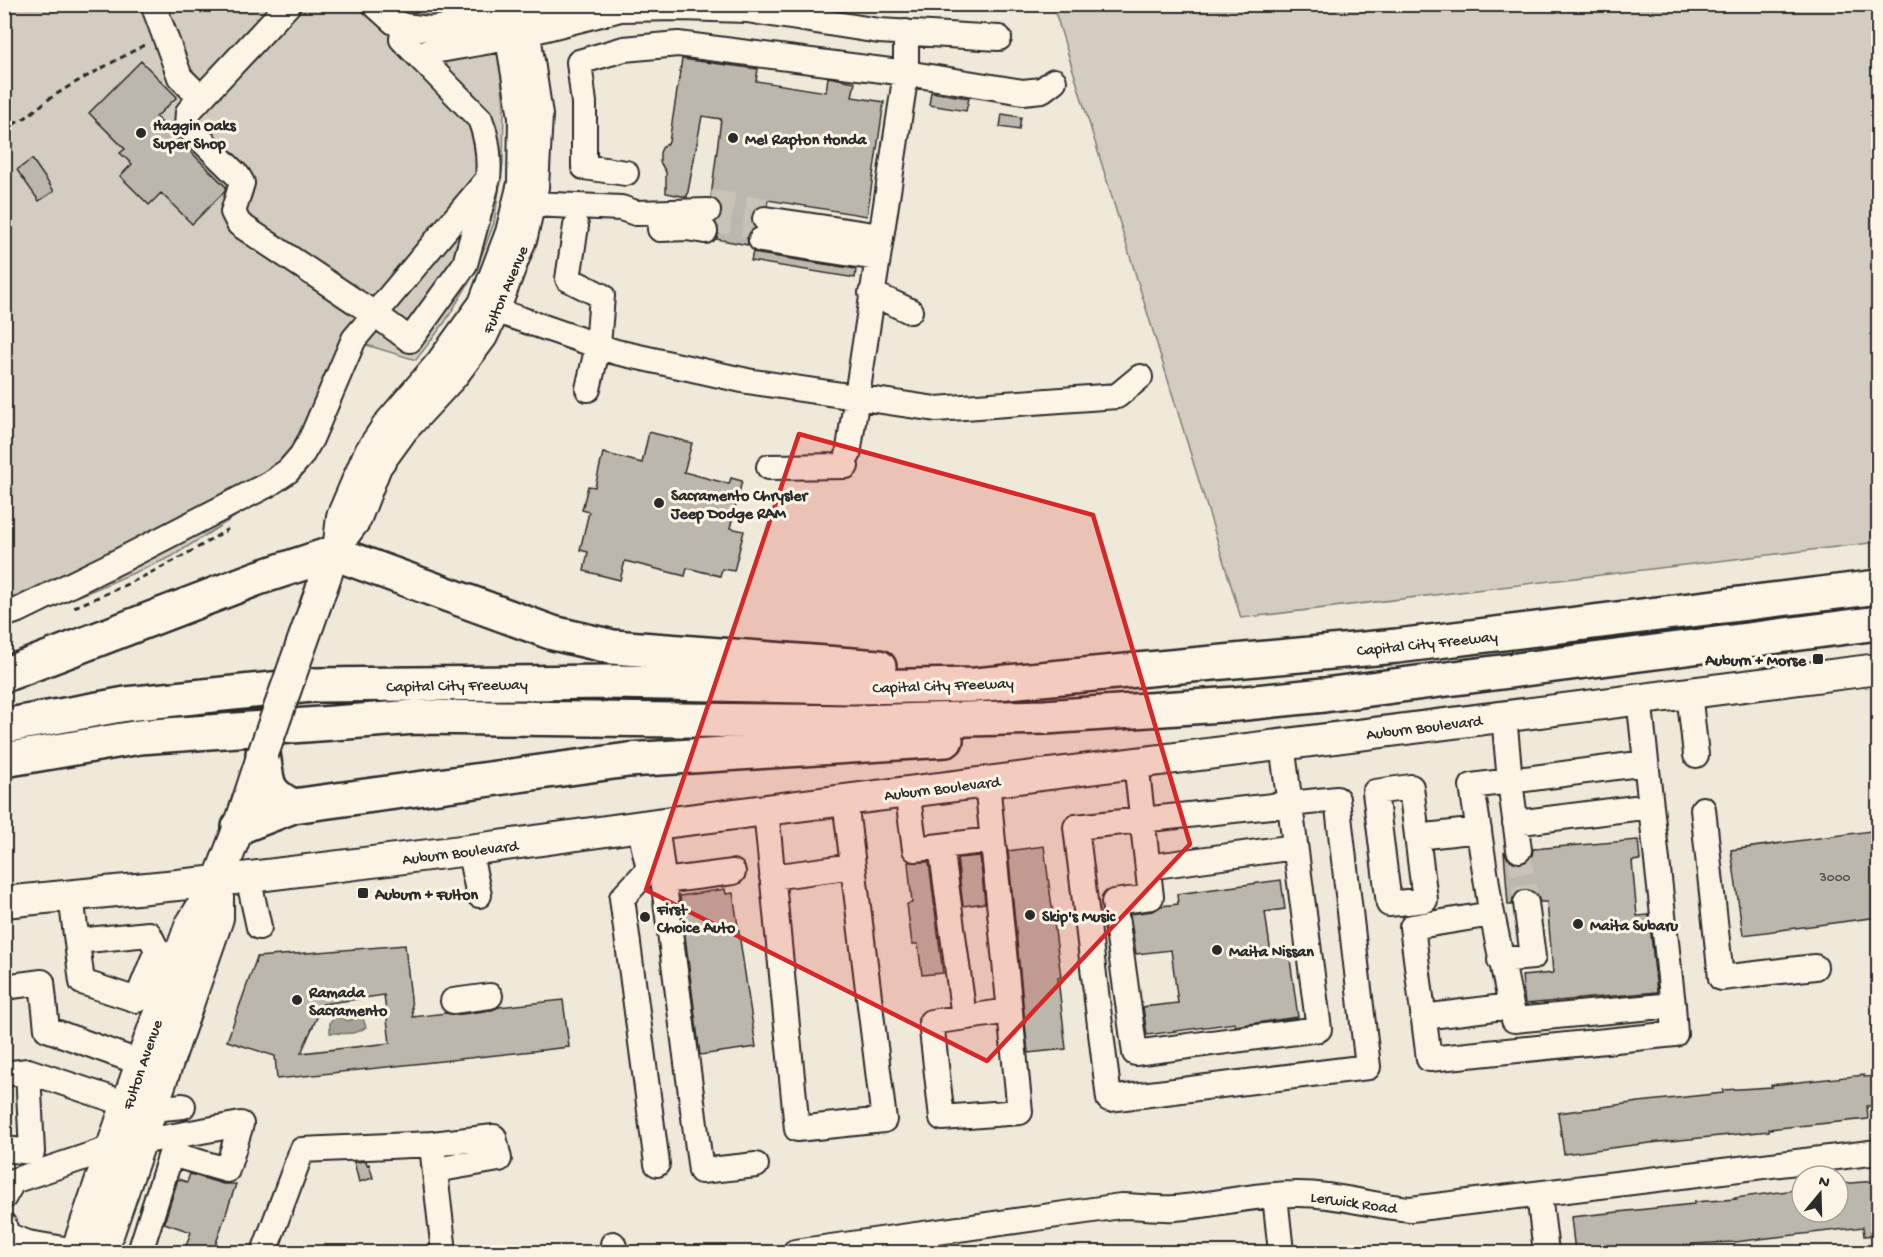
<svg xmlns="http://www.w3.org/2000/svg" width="1883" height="1257" font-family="'Gochi Hand',sans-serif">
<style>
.green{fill:#d2cdc0;stroke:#7e7c76;stroke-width:1.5}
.water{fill:#a6a399;stroke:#75736d;stroke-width:1.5}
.building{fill:#bcb7ac;stroke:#2b2b2b;stroke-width:1.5;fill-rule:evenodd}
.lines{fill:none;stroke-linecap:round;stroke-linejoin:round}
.minor-tunnel{stroke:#c8c3b7;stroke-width:24;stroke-dasharray:24 12;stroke-linecap:butt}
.minor-casing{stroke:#2b2b2b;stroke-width:28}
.major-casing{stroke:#2b2b2b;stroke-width:34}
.highway-casing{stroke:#2b2b2b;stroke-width:38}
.path{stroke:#2b2b2b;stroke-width:3;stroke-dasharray:6 4.5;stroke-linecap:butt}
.minor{stroke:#fcf5e5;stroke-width:24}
.major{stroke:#fcf5e5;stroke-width:30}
.highway{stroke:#fcf5e5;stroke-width:33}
.major-bridge-casing{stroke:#2b2b2b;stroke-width:34;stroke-linecap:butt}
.major-bridge{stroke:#fcf5e5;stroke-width:30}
.marked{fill:#d62828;fill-opacity:0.2;stroke:#d62828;stroke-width:4.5;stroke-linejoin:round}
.poi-dot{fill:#2b2b2b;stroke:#fcf5e5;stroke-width:2}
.labels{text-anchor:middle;stroke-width:6;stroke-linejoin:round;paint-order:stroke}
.number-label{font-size:14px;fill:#4f4e4b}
.poi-label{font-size:16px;font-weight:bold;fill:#2b2b2b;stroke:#fcf5e5;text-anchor:start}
.street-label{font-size:16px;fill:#2b2b2b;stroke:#fcf5e5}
</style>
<rect width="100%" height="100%" fill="#efe9da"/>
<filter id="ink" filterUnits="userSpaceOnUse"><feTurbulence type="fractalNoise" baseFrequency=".0167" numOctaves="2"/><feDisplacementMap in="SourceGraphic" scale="12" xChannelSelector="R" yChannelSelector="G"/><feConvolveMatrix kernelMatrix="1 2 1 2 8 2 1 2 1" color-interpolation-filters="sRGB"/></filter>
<g filter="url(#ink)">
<path class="green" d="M5,5h506l-27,4 16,54 4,43 -1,58 -9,59 -19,50 -30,49 -29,38 -53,-16 -25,62 -35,59 -29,27 -103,65 -115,49 -51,20z
M1053,5h825v537l-637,76z"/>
<path class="water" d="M337,1015l11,6 14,-5 4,11c-11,9 -22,6 -36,6v-11z"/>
<path class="building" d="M682,59l76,10 -2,12 70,11 2,-15 27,5 -3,15 32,5 -17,114 -99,-16 -1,5 -8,1 -5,5 -3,7 3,10 -4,4 -3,5 1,8 -32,-6 3,-6 -3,-10 5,-6 1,-7 -2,-7 -9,-6 10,-78 -19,-3 -15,81 -21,-4v-21l-6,-10v-9l2,-5 7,-6z
M141,61l36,36 -21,20 70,70 -2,5 -32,32 -31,-31 -12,12 -29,-29 12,-12 -12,-11 5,-4 -36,-36z
M931,92l38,6 -3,13 -37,-6z
M1002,114l19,3 -2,13 -19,-3z
M32,159l22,32 -15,10 -22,-31z
M753,251l6,3 97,15 -1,9 -104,-17z
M649,432l43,11 -8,29 45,12 2,-6 11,3 -12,47 14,3 -10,40 -12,-2 -2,7 -33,-8 -2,8 -60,-15 -5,19 -36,-9 4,-19 -8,-2 9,-38 -7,-2 6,-24 7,1 8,-34 39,10z
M1878,830v87l-135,18 -12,-85z
M1638,840l2,20 -8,1 5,55 12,-1 8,77 -132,12 -3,-28 31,-3 -6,-71h-7l-3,-8 -6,-4 -6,-1 -8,3 -4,6 -1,7h-4l-4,-54 4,8 5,4 7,1 8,-3 4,-5 1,-7z
M1044,846l17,131 -3,1 8,71 -38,4 -20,-202z
M980,856l5,47 -22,3 -6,-48z
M908,862h21l14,111 -21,2 -4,-31h-6l-5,-40 5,-1z
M1281,880l4,29 -20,3 6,42 18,-2 9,65 -63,9v-3l-88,12 -4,-28 35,-4 -7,-53 -35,4 -6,-40 23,-3 8,-5 17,-2 -1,-10z
M725,889l1,5 7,-1 23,154 -56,8 -20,-159z
M405,945l8,72 33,-4 9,2 37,-5 7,-3 64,-7 6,47 -292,32 -2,-23 -48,-15 30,-84zM384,995l6,48 -89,10 22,-49z
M1864,1075v2l14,-1v29l-11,1 1,13 -99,10v2l-119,12 -86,11 -6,-41 81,-11 84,-9v-3l49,-3 -1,-2z
M366,1161l1,4 2,-1 4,14 -14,4 -5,-20z
M190,1174l33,10h13l-23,68h-29l7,-20 -27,-9 14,-44 9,3z
M1876,1181l2,25v29l-14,1 -1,-9 -129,15 -42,2v2l-61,6h-56l-4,-35 123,-13v-2l42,-3 -1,-1 67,-9v23h36v-28z"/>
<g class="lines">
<path class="minor-tunnel" d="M710,202l56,8
M707,220l57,7
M1519,850l7,53"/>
<defs>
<path id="minor" d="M153,4l27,73 21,21
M289,4l-101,108 -1,14 51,50 4,7 -9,29 6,12 117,78 19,12 113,-135c2,-22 0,-40 -8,-60l-78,-80 2,-13
M374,4l20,18 10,4 26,3 75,-9 58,-16
M417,54l91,-16 113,-29 59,-1 67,2 132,21 120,7
M626,173l-42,-6v-64l-5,-41 45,-13 54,-5 228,29v-41
M532,204l89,4 15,5 72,-2
M765,219l116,17
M576,226l-8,53 34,17 -4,50 -10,43
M660,229l27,-1 18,3
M761,240l116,18
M871,293l39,18
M481,303l16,8 119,41 131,29 189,28 181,-13 23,-19
M848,455l58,-382 117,19 19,-2 12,-9
M769,467l77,-1
M335,551l4,-35 27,-63 20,-30 53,-62 42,-58 27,-71 12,-49 1,-66 -16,-97
M334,553l24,-32 21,-54 27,-37 49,-53 30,-40 12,-26 28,-74 11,-50 4,-72 -15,-101
M4,615l17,-6 100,-49 148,-76 19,-13 13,-15 10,-17 43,-100 21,-25 35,26 55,-76 21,-77
M1689,692l7,63
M1639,698l34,307 -159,15 -24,-116 -18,-118 174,-23
M1504,716l6,65 9,69
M1136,762l15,135 -37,5 21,151 184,-24 -37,-285
M987,782l33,330 -78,6 -11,-96 79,-11
M1411,787l14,113 -36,4 -14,-112z
M907,791l8,58 77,-9
M1337,799l31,268 -259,32 -33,-272z
M1703,809l18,169 94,-11
M766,810l31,319 87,-9 -39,-320
M1515,823l136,-17
M656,824l45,347 55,-6
M1417,837l62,-7
M643,843l6,26 -27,29 35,266
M941,846l23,171
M469,850l10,45
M1148,867l147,-20
M248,877l11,50
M772,877l81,-11
M664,881l69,-9
M71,896l11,86 55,18 20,-50 21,9
M1492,914l-80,13 17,132 246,-25 -2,-29
M77,941l72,-7 8,16
M1500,960l33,-3 -7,-54
M4,987l38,-5 5,47 94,34
M453,1001l37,-5
M1423,1017l88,-11
M4,1074l24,-3 99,33
M151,1109l32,-3
M140,1142l101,-18 -14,46 -56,-16 -31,98
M4,1149l28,3 -4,-81
M433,1155l11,97
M1539,1194l7,58
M1275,1196l6,56
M4,1197l9,-16 99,-33
M4,1225l3,10 21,8 48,8
M613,1244l3,8
M264,1252l38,-102 130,-6 62,-7 5,22 -64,11
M795,1252l326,-46c18,0 37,3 55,2 39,-3 78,-14 118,-14 40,-1 77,12 117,15l467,-57"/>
<path id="major" d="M295,663l39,-110
M4,902l214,-21 251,-31 187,-26 1222,-155
M76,1252l65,-189 49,-137 28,-45 21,-54 24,-73
M102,1252l116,-334v-34"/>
<path id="highway" d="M4,675l254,-97 76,-25 219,80 60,14 266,20
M4,726l122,-22 185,-19 304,-3 236,5 124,-2 422,-39 481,-59
M263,754c5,29 1,38 30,52
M4,760l136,-23 276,-20 438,5 191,-5 191,-13 88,-9 554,-72
M239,827l54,-21 335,-46 318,-20"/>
</defs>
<use href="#minor" class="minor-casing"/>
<use href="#major" class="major-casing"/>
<use href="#highway" class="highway-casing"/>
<path class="path" d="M4,129l21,-11 24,-19 22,-14 75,-41
M74,607c53,-21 106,-47 154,-78"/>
<use href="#minor" class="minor"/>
<use href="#major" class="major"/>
<use href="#highway" class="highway"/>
<defs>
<path id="major-bridge" d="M263,754l32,-91"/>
</defs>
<use href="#major-bridge" class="major-bridge-casing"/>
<use href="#major-bridge" class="major-bridge"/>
</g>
</g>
<path class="marked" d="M799,434l294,81 97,329 -203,217 -341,-171z"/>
<g class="poi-dot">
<circle cx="141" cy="133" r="6"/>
<circle cx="733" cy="138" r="6"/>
<circle cx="659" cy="503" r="6"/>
<rect x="1812" y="653" width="12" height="12" rx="3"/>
<rect x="357" y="887" width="12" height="12" rx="3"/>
<circle cx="1030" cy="915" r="6"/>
<circle cx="645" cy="917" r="6"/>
<circle cx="1578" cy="924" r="6"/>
<circle cx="1217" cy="950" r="6"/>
<circle cx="297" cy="1000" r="6"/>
</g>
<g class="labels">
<g class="number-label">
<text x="1835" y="881">3000</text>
</g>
<g class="poi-label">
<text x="153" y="130">Haggin Oaks<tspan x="153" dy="18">Super Shop</tspan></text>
<text x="745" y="144">Mel Rapton Honda</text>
<text x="671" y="500">Sacramento Chrysler<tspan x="671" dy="18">Jeep Dodge RAM</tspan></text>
<text x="1806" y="665" text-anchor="end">Auburn + Morse</text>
<text x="375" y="899">Auburn + Fulton</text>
<text x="657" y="914">First<tspan x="657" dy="18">Choice Auto</tspan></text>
<text x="1042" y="921">Skip's Music</text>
<text x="1590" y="930">Maita Subaru</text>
<text x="1229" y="956">Maita Nissan</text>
<text x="309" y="997">Ramada<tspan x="309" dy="18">Sacramento</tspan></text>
</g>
<g class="street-label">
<text transform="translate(504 289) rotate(-67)" y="6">Fulton Avenue</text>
<text transform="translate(1427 642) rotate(-6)" y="6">Capital City Freeway</text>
<text transform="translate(457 684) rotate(-1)" y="6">Capital City Freeway</text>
<text transform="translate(943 684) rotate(-2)" y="6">Capital City Freeway</text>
<text transform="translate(1424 726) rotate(-7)" y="6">Auburn Boulevard</text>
<text transform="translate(942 787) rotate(-7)" y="6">Auburn Boulevard</text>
<text transform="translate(460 851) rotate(-7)" y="6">Auburn Boulevard</text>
<text transform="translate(141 1064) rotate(-71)" y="6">Fulton Avenue</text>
<text transform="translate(1354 1201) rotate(8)" y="6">Lerwick Road</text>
</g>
</g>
<rect width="1883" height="1257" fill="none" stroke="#fcf5e5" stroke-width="24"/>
<rect x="12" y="12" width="1859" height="1233" fill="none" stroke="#2b2b2b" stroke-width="2" filter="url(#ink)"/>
<g transform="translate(1820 1194) rotate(19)"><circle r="28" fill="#fcf5e5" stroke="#a8a49b" stroke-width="1.5"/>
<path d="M0-4.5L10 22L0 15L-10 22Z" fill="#2b2b2b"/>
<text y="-9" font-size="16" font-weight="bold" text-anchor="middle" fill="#2b2b2b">N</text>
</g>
</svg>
